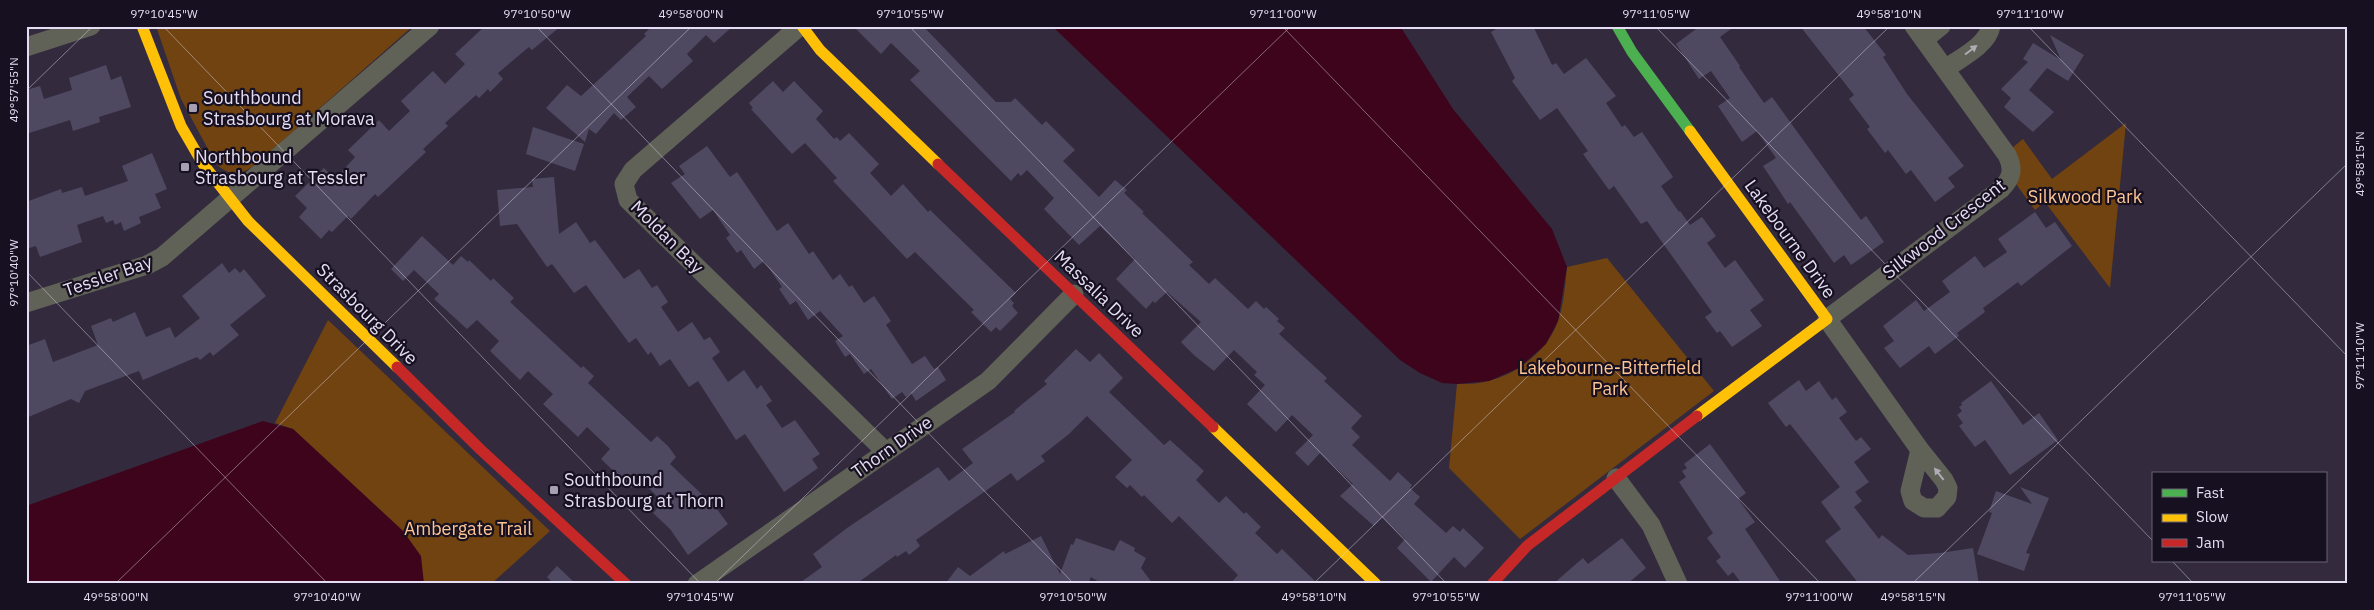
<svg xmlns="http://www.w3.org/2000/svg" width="2374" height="610" font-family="'IBM Plex Sans',sans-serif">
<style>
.green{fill:#714310}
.water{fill:#3d041c}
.building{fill:#4e4961}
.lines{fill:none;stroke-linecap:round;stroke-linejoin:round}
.street{stroke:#606257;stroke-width:19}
.fast{stroke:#4caf50;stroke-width:11}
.slow{stroke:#ffc107;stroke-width:11}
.jam{stroke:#c62828;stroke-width:11}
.oneway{fill:#b0acb5}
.ticks{fill:none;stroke:#e5ddf3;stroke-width:1;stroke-opacity:0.45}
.poi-dot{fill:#a79fb3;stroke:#171020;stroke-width:2}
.labels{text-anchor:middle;stroke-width:4.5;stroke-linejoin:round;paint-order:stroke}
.poi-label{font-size:18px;fill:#e5ddf3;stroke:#171020;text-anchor:start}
.park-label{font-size:18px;fill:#ffc693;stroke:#171020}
.street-label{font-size:18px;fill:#e5ddf3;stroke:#171020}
.neatline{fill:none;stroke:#e5ddf3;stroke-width:2}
.ticks-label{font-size:12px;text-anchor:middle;fill:#e5ddf3}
</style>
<rect width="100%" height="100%" fill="#332b3d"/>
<path class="green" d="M156,26h257l-150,132c-17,14 -28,23 -47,6l-35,-65z
M2126,123l-16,165 -65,-86 -10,8 -19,-26c7,-14 3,-23 -4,-36l11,-9 29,40z
M1607,258l107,133 -194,148 -71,-71 8,-84c10,0 21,0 31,-3 29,-6 61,-32 70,-60 6,-17 7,-36 9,-54z
M328,320l222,211 -59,53h-67l-21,-53 -110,-102 -18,-6z"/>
<path class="water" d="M1052,26h348l53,83 99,120 15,38 -9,54 -12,23 -27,24 -30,13 -32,3 -15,-1 -22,-10 -20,-13z
M263,421l30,8 110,102 18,25 3,28h-398v-78z"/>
<path class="building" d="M485,26h76l-29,24 -3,-3 -31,26 5,6 -13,13 -2,-3 -9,9 -3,-3 -31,28 3,3 -25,23 3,3 -48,45 -3,-3 -24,25 -3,-3 -16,16 -3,-2 -8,9 -22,-22 8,-9 -12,-12 29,-28 11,11 20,-22 -7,-7 31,-30 10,11 21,-20 -9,-10 32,-30 12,13 20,-20 -10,-10z
M652,26h81l-19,17 -8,-8 -19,19 6,7 -31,28 -13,-13 -22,21 9,10 -15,13 -7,-7 -18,21 -7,-5 -4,13 -39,-34 21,-23 14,11 65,-60 -2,-2z
M853,26h70l73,76h15l4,-4 27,27 4,-4 29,29 -12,11 36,36 16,-17 12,10 -3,3 20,19 -2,1 51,49 -4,3 20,19 6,-6 33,31 8,-8 8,8 2,-2 13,12 -2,2 8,7 -6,6 48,44 -3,3 38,35 -11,12 9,9 -8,8 38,36 8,-9 14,13 -2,3 10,9 -6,7 32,29 7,-7 7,6 3,-4 21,20 -19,20 -11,-11 -23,25 -34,-34 8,-9 -23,-22 -8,9 -34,-30 13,-12 -33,-31 -12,13 -13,-13 18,-18 -21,-20 -16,17 -29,-28 18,-19 -11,-10 3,-3 -23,-22 -20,21 -19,-15 -14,-14 20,-20 -34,-30 -12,11 -2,-2 -7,8 -30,-30 19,-20 -35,-33 -21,19 -35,-36 10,-11 -27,-28 -6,6 -3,-3 -7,8 -101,-101 10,-9 -29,-28 -10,11z
M1501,26h32l19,39 4,-2 8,11 22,-16 30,38 -10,7 16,24 3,-2 9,12 8,-5 31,45 -12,9 18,26 1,-1 10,14 12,-8 14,19 -9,7 18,25 10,-8 29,40 -14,10 12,16 -30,21 -12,-16 -3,2 -12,-16 7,-5 -65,-91 -6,3 -27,-38 -5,4 -26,-36 5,-3 -31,-43 -17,12 -28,-39 3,-3 -24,-46z
M1700,26h35l-15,11 20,29 -1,1 25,36 8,-6 89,123 5,-4 18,26 -33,23 -7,-10 -10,8 -44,-61 -2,2 -25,-38 13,-8 -19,-27 -15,11 -24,-36 12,-8 -19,-27 -12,8 -23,-35z
M1800,26h63l23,29 -3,2 24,37 57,72 -16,12 7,9 -20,15 -24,-32 -5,4 -18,-24 -3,3 -18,-24 3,-2 -21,-28 5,-4z
M2050,35l34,20 -16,26 -21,-13 -18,22 25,22 -21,20 -29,-25 7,-9 -10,-9 27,-27 -5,-3 10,-16 28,17z
M106,65l5,15 10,-4 10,31 -32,10 1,5 -27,9 -3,-11 -44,14v-44l14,-4 4,13 28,-9 -3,-12z
M773,81l10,11 11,-11 29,30 -7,8 18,20 3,-2 3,4 9,-8 30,31 -9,9 21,23 12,-12 25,28 2,-2 86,83 -6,6 4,4 -2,3 6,7 -18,18 -4,-4 -5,5 -20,-20 3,-2 -59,-58 -8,7 -74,-78 4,-3 -32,-35 -13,11 -41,-45 2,-1 -4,-5z
M533,127l51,17 -9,27 -49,-17z
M707,146l23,31 7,-5 40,59 11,-8 21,31 4,-3 20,29 7,-6 9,13 3,-2 12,18 10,-7 17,25 -5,4 26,39 13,-8 9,13 4,-2 8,13 -30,21 -5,-8 -5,4 -4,-5 -10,7 -21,-30 -7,5 -14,-20 -5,3 -10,-16 8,-5 -23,-25 -12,9 -12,-19 -6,4 -11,-16 3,-2 -18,-26 -10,8 -13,-19 -4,3 -11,-15 4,-3 -17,-25 -13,9 -29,-36 14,-9 -6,-8z
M152,153l15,36 -12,5 6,14 -22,9 2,6 -17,8 -3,-9 -6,3 -2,-5 -7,3 -3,-7 -26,9 5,17 -42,15 -4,-11 -10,3v-47l35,-13 1,4 20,-6 3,9 43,-15 -6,-15z
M554,177l5,57 17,-12 14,21 5,-3 29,39 15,-10 13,19 5,-3 11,17 -7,5 17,25 14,-10 12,18 6,-3 10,15 -8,6 16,24 16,-12 13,19 4,-4 11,16 -6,4 16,23 13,-8 25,34 -8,5 6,9 -34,24 -39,-58 -9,6 -38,-59 -9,6 -19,-28 -10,7 -9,-14 -3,3 -12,-17 -7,5 -43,-58 -12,8 -22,-29 -5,3 -30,-43 -17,2 -3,-36 36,-3 -1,-8z
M2035,212l11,16 9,-6 17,24 -51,40 -3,-4 -35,26 2,4 -28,21 2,3 -24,18 -6,-8 -29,22 -16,-20 10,-7 -11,-15 33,-26 8,11 26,-19 -8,-11 33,-25 9,12 23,-16 -9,-13z
M422,236l31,29 8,-9 7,6 1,-2 22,21 2,-3 21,20 -4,4 71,66 2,-2 11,10 -6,7 63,59 6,-6 11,10 8,11 -6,7 40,38 1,-1 17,23 -40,31 -18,-26 -17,-16 10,-11 -24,-23 -8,9 -30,-29 9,-10 -23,-22 -9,10 -35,-33 10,-10 -25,-23 -8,9 -30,-29 9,-10 -22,-21 -10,9 -33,-30 5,-5 -25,-24 -11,11 -12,-12z
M222,263l7,10 6,-5 5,5 4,-4 22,27 -36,29 9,10 -26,21 -3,-4 -10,8 -3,-3 -54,23 -4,-9 -54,20 -6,12 -8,-4 -45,19v-72l19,-7 8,23 45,-17 -7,-19 20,-8 2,4 22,-10 11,25 24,-10 5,11 25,-20 -18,-22z
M1076,349l14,13 9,-9 24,25 -14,14 55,53 6,-5 34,31 -8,9 23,23 7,-7 18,18 2,-2 15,15 -6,6 22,21 5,-5 36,35h-88l8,-9 -59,-59 -7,7 -28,-28 -2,2 -12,-12 -3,3 -12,-11 17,-17 -45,-44 -18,18 -28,22 4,5 -28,20 -6,-8 -95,67 4,6 -11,9 -3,-4 -9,6 -1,-2 -40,29h-58l24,-17 -9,-13 34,-26 91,-61 11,14 24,-18 -11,-14 53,-37 -1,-1 33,-27 -3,-3z
M1799,380l7,11 13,-10 13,19 4,-3 11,15 -8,6 17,23 5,-4 10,12 -17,13 15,20 -14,10 7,9 -8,6 25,32 3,-4 26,20 32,-2 33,-5 6,36h-120l-34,-43 16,-12 -20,-27 19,-15 -50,-63 -4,3 -18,-24z
M1991,381l32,44 16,-12 19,27 -48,35 -25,-35 -10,7 -16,-21 4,-3 -6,-8 5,-4 -3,-4 3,-2 -1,-2z
M1710,444l36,49 -8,6 17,23 -10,7 37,55h-40l-9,-12 -5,4 -12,-15 5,-4 -14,-19 6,-5 -34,-51 7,-5 -4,-6 5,-3 -3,-4z
M2020,487l29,11 -23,55 4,1 -6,17 -47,-17 15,-41 -3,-1 7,-21 36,13z
M1041,536l19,38 11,-30 2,1 3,-7 38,13 6,-11 15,8 -1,3 12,7 -5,10 12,16h-51l-11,-7 -3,7h-143l13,-17 12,9 34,-25 1,3z
M1622,538l24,30 -19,16h-74l30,-26 5,6z
M557,566l19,18h-22l-7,-7z"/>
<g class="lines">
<path class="street" d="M800,26l-167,144 -9,14 4,16 258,252
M1914,26l93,129c7,14 5,23 -6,34l-174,130 93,131 24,30 4,8 -1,9 -10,11h-13l-11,-7 -3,-10 10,-41
M1924,40l17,-14
M26,47l65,-21
M1945,69c14,-10 43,-24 46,-43
M26,303l121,-38 15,-8 268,-231
M1616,478l35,47 27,59
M697,584l291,-203 86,-87"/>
<path class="fast" d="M1617,26l15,26 58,79"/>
<path class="slow" d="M142,26l39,100 22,38 45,57 149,146
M802,26l18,24 118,114
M1690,131l137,188 -130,97
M1213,427l163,157"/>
<path class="jam" d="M938,164l275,263
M397,367l84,83 145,134
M1492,584l35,-38 170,-130"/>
</g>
<defs><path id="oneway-solid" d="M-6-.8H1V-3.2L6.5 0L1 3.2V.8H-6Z" transform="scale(1.25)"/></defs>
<g class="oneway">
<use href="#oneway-solid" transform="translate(1971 50) rotate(-37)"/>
<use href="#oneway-solid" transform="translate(1939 474) rotate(-128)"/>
</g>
<path class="ticks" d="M163,26l538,558M536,26l538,558M909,26l538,558M1282,26l539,558M1655,26l498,515M2028,26l320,331M26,91l67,-65M26,271l302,313M2172,561l22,23M115,584l577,-558M714,584l577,-558M1313,584l577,-558M1912,584l436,-421"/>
<g class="poi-dot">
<rect x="188" y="103" width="10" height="10" rx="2.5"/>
<rect x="180" y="162" width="10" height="10" rx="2.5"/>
<rect x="549" y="485" width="10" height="10" rx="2.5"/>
</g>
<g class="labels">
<g class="poi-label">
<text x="203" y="104">Southbound<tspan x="203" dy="21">Strasbourg at Morava</tspan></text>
<text x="195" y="163">Northbound<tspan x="195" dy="21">Strasbourg at Tessler</tspan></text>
<text x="564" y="486">Southbound<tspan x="564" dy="21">Strasbourg at Thorn</tspan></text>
</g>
<g class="park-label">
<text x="2085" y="203">Silkwood Park</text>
<text x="1610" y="374">Lakebourne-Bitterfield<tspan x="1610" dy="21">Park</tspan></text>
<text x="468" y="535">Ambergate Trail</text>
</g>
<g class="street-label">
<text transform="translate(1944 229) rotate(-38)" y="6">Silkwood Crescent</text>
<text transform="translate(667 237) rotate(45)" y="6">Moldan Bay</text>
<text transform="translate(1790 239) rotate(54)" y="6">Lakebourne Drive</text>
<text transform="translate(108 276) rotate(-19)" y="6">Tessler Bay</text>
<text transform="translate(1099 294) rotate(44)" y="6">Massalia Drive</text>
<text transform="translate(367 314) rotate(45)" y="6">Strasbourg Drive</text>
<text transform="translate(892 447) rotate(-35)" y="6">Thorn Drive</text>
</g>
</g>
<rect width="2374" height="610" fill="none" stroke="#171020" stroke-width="55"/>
<rect x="2152" y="472" width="175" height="90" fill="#171020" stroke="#696274"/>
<rect x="2162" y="489" width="25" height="8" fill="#4caf50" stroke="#696274"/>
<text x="2196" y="498" font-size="15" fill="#e5ddf3">Fast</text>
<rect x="2162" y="514" width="25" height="8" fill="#ffc107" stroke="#696274"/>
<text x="2196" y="522" font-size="15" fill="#e5ddf3">Slow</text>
<rect x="2162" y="539" width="25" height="8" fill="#c62828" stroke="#696274"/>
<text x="2196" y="548" font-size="15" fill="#e5ddf3">Jam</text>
<rect x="28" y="28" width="2318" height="554" class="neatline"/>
<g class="ticks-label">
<text x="164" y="18">97°10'45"W</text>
<text x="537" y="18">97°10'50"W</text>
<text x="691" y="18">49°58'00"N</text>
<text x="910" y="18">97°10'55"W</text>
<text x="1283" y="18">97°11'00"W</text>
<text x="1656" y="18">97°11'05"W</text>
<text x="1889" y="18">49°58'10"N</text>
<text x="2030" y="18">97°11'10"W</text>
<text transform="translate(14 90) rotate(-90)" y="4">49°57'55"N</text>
<text transform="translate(2360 164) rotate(-90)" y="4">49°58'15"N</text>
<text transform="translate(14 273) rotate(-90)" y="4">97°10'40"W</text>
<text transform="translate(2360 356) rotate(-90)" y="4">97°11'10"W</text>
<text x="116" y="601">49°58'00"N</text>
<text x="327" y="601">97°10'40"W</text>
<text x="700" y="601">97°10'45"W</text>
<text x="1073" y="601">97°10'50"W</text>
<text x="1314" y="601">49°58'10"N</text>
<text x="1446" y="601">97°10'55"W</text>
<text x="1819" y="601">97°11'00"W</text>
<text x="1913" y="601">49°58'15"N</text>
<text x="2192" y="601">97°11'05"W</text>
</g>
</svg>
